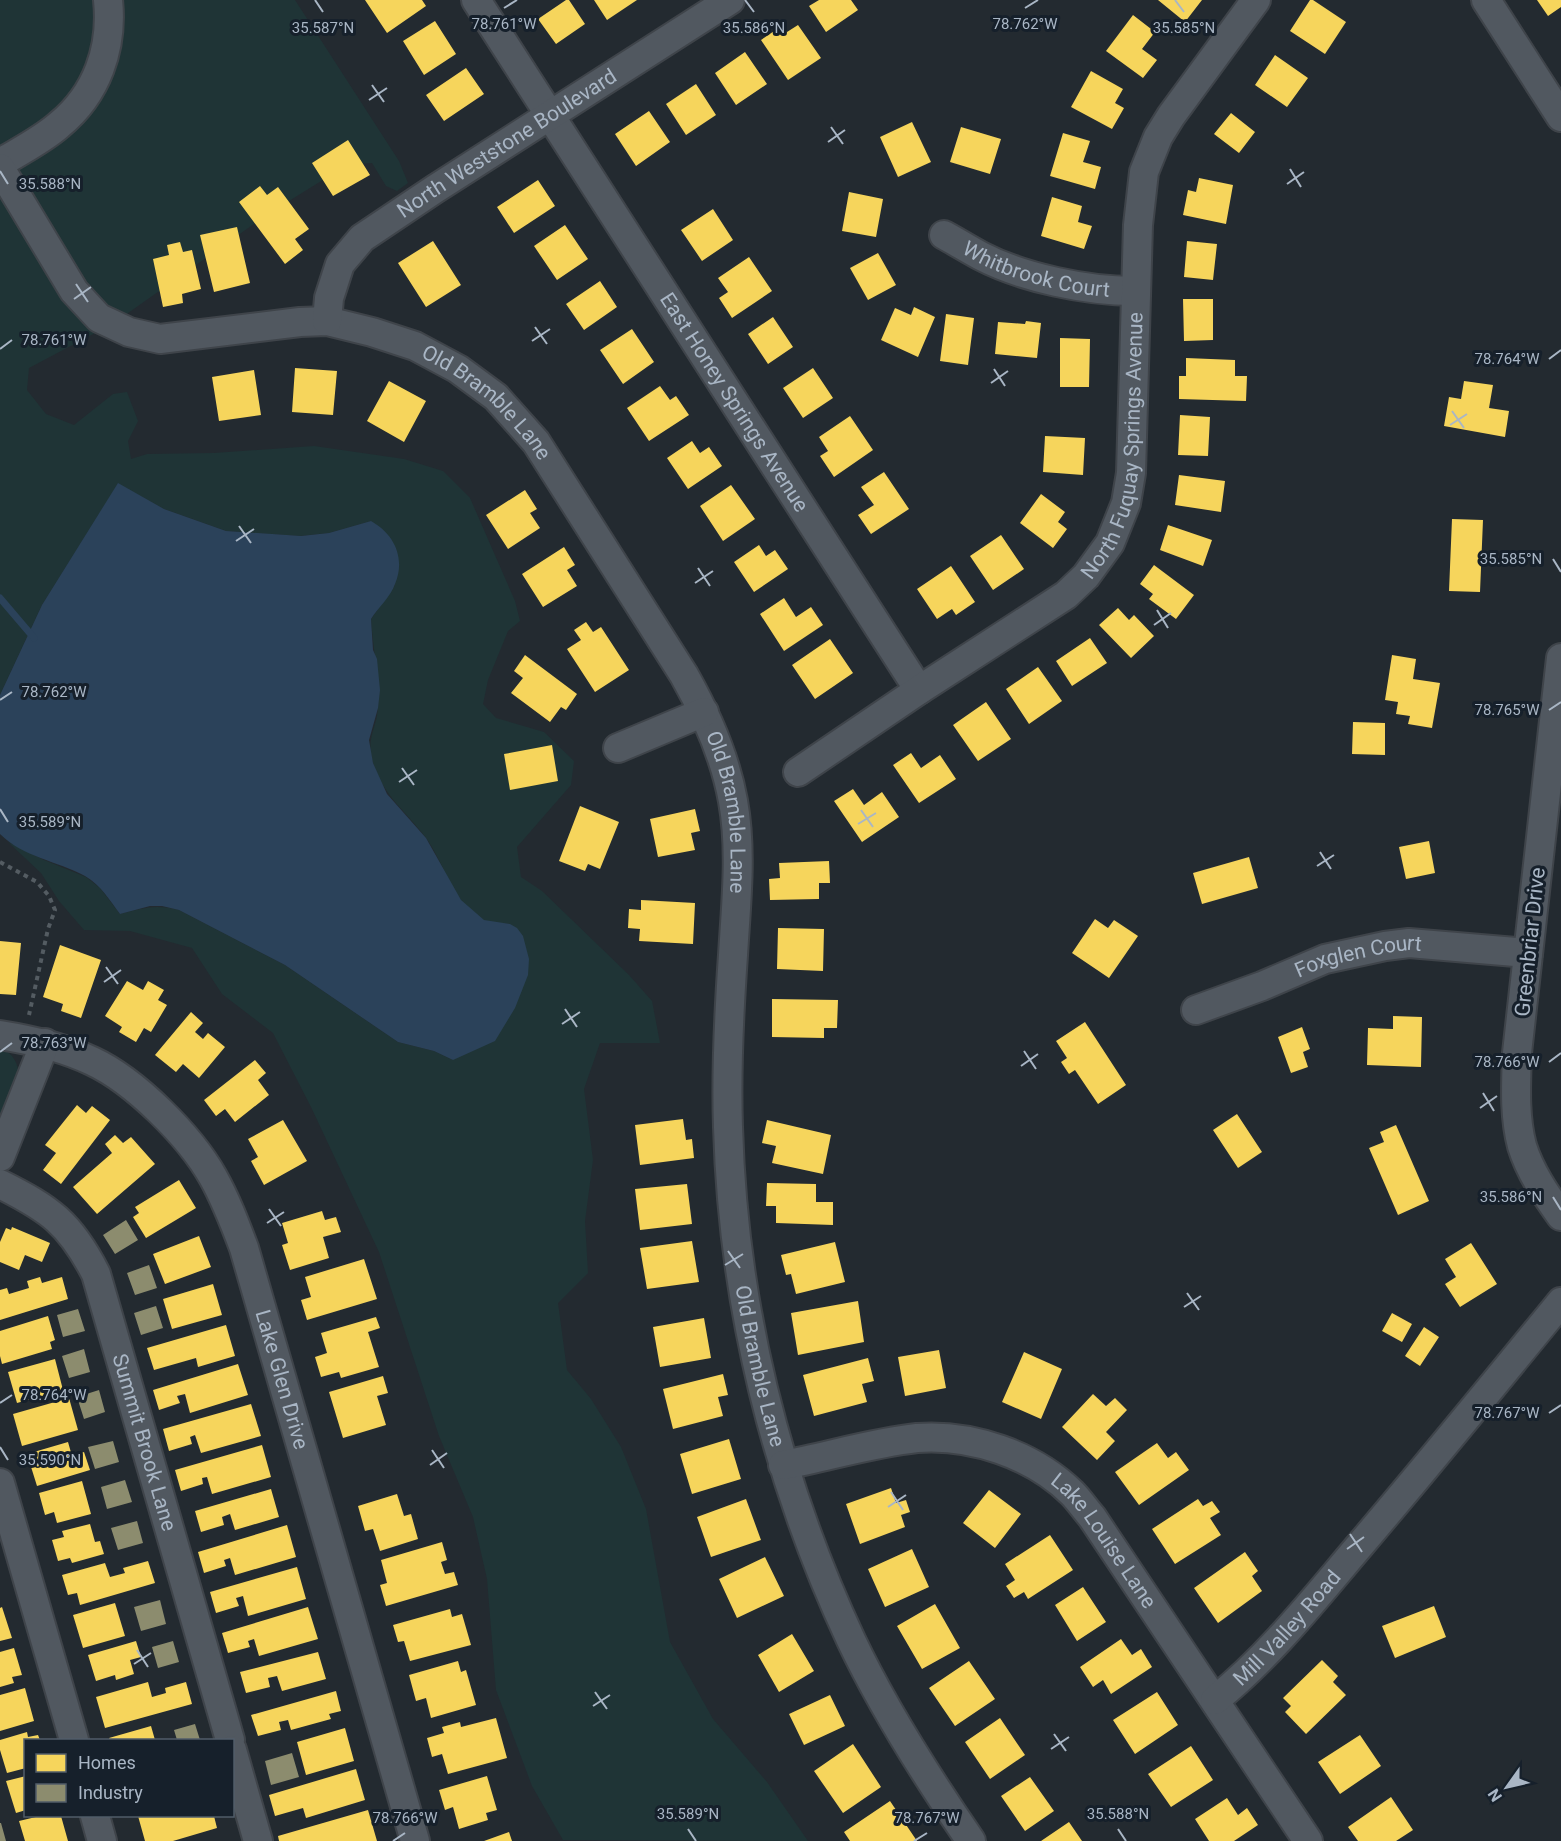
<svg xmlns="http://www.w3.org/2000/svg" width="1561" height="1841" font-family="Roboto,sans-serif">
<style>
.green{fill:#1f3436}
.water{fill:#2b425a}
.homes{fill:#f6d55c}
.industry{fill:#8c8c6e}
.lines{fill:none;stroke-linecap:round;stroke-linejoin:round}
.stream{stroke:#2b425a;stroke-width:7}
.minor-casing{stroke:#3f444a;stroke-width:32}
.path{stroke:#545c62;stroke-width:4;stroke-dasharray:4.5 4.5;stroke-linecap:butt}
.minor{stroke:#515860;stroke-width:28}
.ticks{fill:none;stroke:#a9b6c5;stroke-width:2}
.labels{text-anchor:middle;stroke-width:6;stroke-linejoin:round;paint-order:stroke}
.street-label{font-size:21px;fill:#a9b6c5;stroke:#16202b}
.ticks-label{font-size:15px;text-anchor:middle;fill:#a9b6c5;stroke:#16202b;stroke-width:6;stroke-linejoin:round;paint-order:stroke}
</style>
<rect width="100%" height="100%" fill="#232a30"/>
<path class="green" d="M0,0h295l104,161 9,22 -11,8 -11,-5 -14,-23 -25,2 -79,49 -154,109 -85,45 -2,22 19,24 28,11 39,-31 14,-2 11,29 -10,20 3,18 16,-5 67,-1 100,-7 90,13 39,12 27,27 45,103 5,20 -12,10 -20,49 -5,24 13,14 48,14 30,29 -3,24 -54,62 4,30 21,14 87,84 23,26 8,42h-60l-16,46 9,71 -8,61 3,52 -30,30 9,67 24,29 30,48 25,62 24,133 43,77 54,63 41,59 -245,-1 -31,-54 -36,-96 -9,-111 -14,-62 -34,-81 -60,-184 -68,-145 -38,-74 -51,-39 -30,-46 -62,-17 -46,-1 -25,-29 -18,-28 -33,-31 36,18 42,17 14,11 20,26c24,-6 35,-10 59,-4l106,55 113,77 36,9 19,9 57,-136c-8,-1 -20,-1 -27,-4 -31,-17 -38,-56 -57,-82 -20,-27 -42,-41 -53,-75 -8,-27 5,-35 5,-58 1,-30 -5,-57 -7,-86l24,-34 -24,-64 -42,12 -29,3 -74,-5 -62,-22 -46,-25 -76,121 -42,90z
M0,1047c35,18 11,52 0,79z"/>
<path class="water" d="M118,483l46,26 62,22 75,5 28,-3 42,-12c23,13 35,37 24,63 -4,12 -17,24 -24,35l2,31 4,9 3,31 -2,18 -9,32 4,23 14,31 39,44 35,62 23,20 26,4 7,4 6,8 6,23 -1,16 -13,33 -20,33 -42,19 -19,-9 -36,-9 -113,-77 -106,-55 -17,-4h-12l-30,8c-10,-13 -19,-29 -35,-38 -28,-15 -62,-19 -85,-42v-139l42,-90z"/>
<path class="homes" d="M365,0h57l4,6 -39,27z
M566,0h3l16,24 -29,20 -18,-25z
M594,0h43l-30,20z
M819,0h32l7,10 -32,22 -17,-26z
M1158,0h44l-17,22z
M1310,0h3l33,22 -21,32 -35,-23z
M1537,0h24v7l-13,9z
M1133,15l22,17 -13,17 15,11 -14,18 -37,-27z
M435,21l21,33 -32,21 -21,-34z
M783,25l4,7 11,-7 23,33 -33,22 -27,-40z
M745,52l22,32 -31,21 -21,-32z
M1275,55l33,23 -21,29 -32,-22z
M466,68l18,26 -40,27 -18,-26z
M1091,71l32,18 -8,14 9,5 -12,21 -41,-22z
M696,84l20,31 -30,20 -20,-31z
M649,111l21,31 -34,24 -21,-32z
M1231,113l24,19 -16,21 -25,-19z
M912,122l19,40 -33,15 -18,-40z
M961,127l40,12 -11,35 -40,-12z
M1063,133l27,8 -7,21 18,5 -6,22 -45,-13z
M348,140l22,35 -37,21 -21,-33z
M1199,178l34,7 -7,39 -43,-9 5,-25 8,2z
M538,180l17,26 -41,27 -17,-26z
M260,186l7,9 11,-8 31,42 -14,10 8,11 -18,14 -46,-62z
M849,192l34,7 -7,38 -34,-6z
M1052,197l30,9 -4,16 14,4 -8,23 -43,-13z
M713,209l20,31 -31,21 -21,-31z
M565,225l23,34 -31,21 -23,-34z
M237,227l13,56 -36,9 -14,-57z
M433,241l28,44 -35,22 -28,-44z
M1187,241l30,3 -4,36 -29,-3z
M180,242l3,10 9,-2 9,39 -19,5 1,9 -20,4 -10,-48 16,-4 -2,-10z
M878,253l18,32 -28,15 -18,-32z
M749,257l23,34 -40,27 -13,-20 9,-6 -10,-14z
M600,281l17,26 -33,23 -18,-26z
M1183,299h30v41l-29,1z
M914,307l21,10 -17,40 -37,-17 14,-32 16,7z
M946,314l28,4 -6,47 -28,-4z
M773,317l20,30 -25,17 -20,-30z
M1026,321l15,2 -4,35 -42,-4 3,-32 27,2z
M632,329l22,33 -31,22 -23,-34z
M1060,338l30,1 -1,48h-29z
M1186,358l49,2v16h12l-1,25 -67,-2v-23h7z
M295,368l42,3 -4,44 -41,-3z
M813,368l20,30 -30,20 -20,-30z
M254,370l7,45 -42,6 -7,-44z
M389,381l37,20 -22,41 -37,-21z
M1464,381l29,4 -4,23 20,3 -4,26 -61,-11 5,-29 12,2z
M660,386l10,14 6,-4 13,19 -40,26 -22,-33z
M1180,415l30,2 -2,39 -30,-1z
M850,416l23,34 -39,27 -14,-21 8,-5 -9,-14z
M1045,436l40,2 -2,37 -40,-3z
M692,441l8,12 9,-6 13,19 -34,23 -21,-31z
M884,472l25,37 -38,25 -13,-19 16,-10 -13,-18z
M1179,475l46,6 -4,31 -46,-7z
M731,485l24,34 -32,22 -23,-35z
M525,490l12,19 -7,4 10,15 -32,21 -22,-34z
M1041,494l24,18 -7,10 9,7 -14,19 -33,-25z
M1452,519l31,1 -3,72 -31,-1z
M1168,525l44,15 -9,26 -43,-16z
M1001,535l23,34 -31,21 -23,-34z
M759,545l7,11 9,-6 13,19 -34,23 -20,-30z
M564,547l11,18 -8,5 10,16 -34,21 -21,-33z
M1154,565l40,30 -18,24 -27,-20 4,-5 -13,-10z
M951,566l24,36 -19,13 -4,-6 -15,10 -20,-30z
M784,598l12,19 15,-10 12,18 -39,26 -24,-37z
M1118,608l11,12 5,-5 20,21 -23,22 -32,-33z
M586,622l7,10 8,-5 28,43 -34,22 -28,-43 14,-9 -7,-10z
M1090,638l17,25 -35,23 -16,-25z
M830,639l23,34 -38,26 -23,-34z
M525,655l52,39 -11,16 -5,-3 -11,15 -39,-29 12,-15 -9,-7z
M1392,655l24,4 -3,20 27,4 -8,45 -24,-4 2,-8 -14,-2 2,-12 -13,-2z
M1038,667l24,34 -33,23 -23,-35z
M986,702l25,37 -33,22 -25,-36z
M1353,722l32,1v32l-33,-1z
M552,745l6,36 -48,9 -6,-36z
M911,753l10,15 19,-13 16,24 -37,24 -26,-38z
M853,789l11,16 18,-13 17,25 -37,25 -28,-41z
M580,806l39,16 -19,47 -12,-5 -3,7 -26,-10z
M695,809l5,22 -9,2 4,17 -37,7 -8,-38z
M1429,841l6,32 -29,6 -7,-32z
M1249,857l9,31 -56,16 -9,-31z
M829,861l1,22h-11v16l-49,1 -1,-21 11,-1 -1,-15z
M641,900l54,3 -2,41 -54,-3 1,-12 -12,-1 1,-19 12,1z
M1095,919l13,9 6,-8 24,16 -29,42 -37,-25z
M778,928l46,1 -1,42 -46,-2z
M0,941l21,2 -5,52 -16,-1z
M60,945l41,15 -20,58 -20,-7 2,-7 -20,-7z
M127,981l16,9 5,-9 16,9 -6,10 9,5 -16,27 -7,-4 -8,14 -17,-10 3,-5 -17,-11z
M772,999l66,1 -1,28h-13v10l-52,-1z
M191,1012l12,11 -8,9 8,7 5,-6 17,14 -26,31 -16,-14 -7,8 -21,-17z
M1393,1016l29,1 -1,50 -54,-2 1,-37 25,1z
M1085,1022l41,63 -28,19 -23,-34 -6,4 -8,-12 6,-4 -11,-17z
M1302,1027l8,22 -7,3 5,15 -17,6 -13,-36z
M255,1060l11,13 -8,7 11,15 -34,27 -10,-13 -9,7 -12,-16z
M77,1105l9,8 6,-7 18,14 -49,64 -18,-14 13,-17 -11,-8z
M1237,1114l25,38 -24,16 -25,-38z
M683,1119l3,21 6,-1 2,19 -54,7 -5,-40z
M283,1120l24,41 -43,24 -13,-24 7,-4 -10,-18z
M767,1120l64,15 -8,39 -51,-11 4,-17 -14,-3z
M1396,1125l33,76 -31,14 -29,-67 15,-6 -4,-10z
M115,1135l8,8 8,-6 24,27 -58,50 -24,-27 39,-34 -7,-9z
M179,1180l17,28 -50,30 -13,-21 6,-4 -4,-6z
M767,1183l49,1v18h17v23l-57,-2v-17h-10z
M687,1184l5,40 -52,6 -5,-41z
M322,1211l3,9 11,-3 5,15 -18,5 6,21 -39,12 -8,-25 6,-2 -6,-20z
M12,1227l38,16 -8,19 -17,-7 -6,15 -19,-8v-20l6,-14 5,2z
M199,1236l12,31 -46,17 -12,-30z
M692,1241l7,41 -52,7 -7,-41z
M835,1242l10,40 -49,12 -5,-20 -5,1 -5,-20z
M1471,1243l26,41 -37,23 -15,-23 11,-7 -11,-18z
M364,1259l13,40 -70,21 -6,-20 10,-3 -6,-20z
M40,1277l2,6 20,-6 6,22 -68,21v-30l7,-2 2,6 20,-6 -2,-7z
M213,1284l9,31 -50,14 -9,-30z
M858,1301l6,41 -66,13 -7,-42z
M1392,1313l20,11 -10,18 -20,-11z
M48,1316l7,24 -5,2 2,7 -50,15 -2,-8v-25z
M376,1317l4,11 -12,4 11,35 -38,11 -2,-6 -18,5 -6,-20 12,-4 -6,-20z
M704,1318l7,40 -51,9 -7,-40z
M226,1325l9,31 -37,11 -2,-9 -42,12 -7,-22z
M1424,1327l15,10 -19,29 -15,-10z
M939,1350l7,38 -41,8 -7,-39z
M1024,1352l38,17 -21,50 -39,-17z
M868,1358l6,23 -12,3 5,18 -53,14 -11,-41z
M55,1359l8,31 -46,13 -9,-31z
M238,1364l10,31 -58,18 -5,-19 -8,2 3,7 -21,7 -6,-20z
M723,1374l5,21 -10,2 5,19 -50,13 -10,-40z
M383,1376l5,17 -11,3 9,29 -43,13 -14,-46z
M1093,1394l13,12 9,-8 12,12 -21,22 9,9 -18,19 -35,-33z
M69,1398l9,32 -56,16 -9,-32z
M251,1404l10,32 -60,17 -6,-18 -5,2 2,7 -23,7 -6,-22z
M729,1439l12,40 -49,15 -12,-40z
M68,1442l4,14 12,-4 6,18 -53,16 -10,-32z
M1157,1443l11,15 8,-6 13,18 -50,35 -24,-33z
M262,1445l9,32 -59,17 -5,-17 -5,1 1,6 -22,7 -6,-21z
M82,1481l9,33 -34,9 -3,-11 -9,3 -6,-22z
M891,1488l5,15 10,-3 4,12 -9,3 4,12 -45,17 -14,-40z
M271,1489l8,28 -44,13 -5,-16 -8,3 2,8 -23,7 -6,-21z
M989,1490l32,24 -26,34 -32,-25z
M397,1494l7,22 7,-2 7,25 -38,12 -7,-22 -8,2 -7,-25z
M746,1499l15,41 -50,17 -14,-40z
M1198,1499l5,7 9,-5 8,11 -10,6 11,17 -46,29 -23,-35z
M90,1524l5,18 5,-1 4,13 -32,9 -2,-5 -12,3 -6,-21 12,-3 -2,-6z
M287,1525l9,32 -61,18 -5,-17 -6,2 2,6 -22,7 -6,-21z
M1050,1535l23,35 -45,29 -4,-7 -10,6 -8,-12 9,-6 -10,-16z
M442,1542l5,18 -6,2 4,12 9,-2 4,13 -72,21 -6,-21 7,-2 -6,-23z
M912,1549l17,38 -44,20 -17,-38z
M1245,1552l13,19 -6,5 10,15 -44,32 -24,-35z
M765,1557l19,39 -47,22 -18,-39z
M148,1561l7,22 -75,22 -3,-12 -9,2 -6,-20 43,-12 5,14 15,-4 -2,-5z
M297,1567l9,32 -58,17 -5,-20 -7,2 3,8 -23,7 -6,-21z
M1083,1587l23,35 -29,19 -22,-36z
M115,1603l10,33 -42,12 -10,-33z
M935,1604l25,44 -38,21 -25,-43z
M1434,1606l12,31 -51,21 -13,-32z
M2,1607l10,31 -12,3v-33z
M308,1607l10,32 -59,17 -5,-17 -6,2 2,6 -22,6 -6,-20z
M450,1609l2,8 10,-3 9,31 -61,16 -6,-20 -6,1 -5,-17z
M792,1634l22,37 -35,21 -21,-37z
M1121,1639l11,16 9,-6 11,18 -41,27 -8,-14 -10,7 -13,-20z
M136,1641l5,16 -11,3 4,14 -18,6 -1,-5 -19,6 -8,-26z
M14,1648l8,27 -10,2 2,6 -14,4v-35z
M318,1652l8,27 -44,12 -5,-15 -9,2 2,9 -24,6 -6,-21z
M1322,1660l16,16 -5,6 13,13 -40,39 -21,-22 6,-6 -8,-8z
M458,1661l3,11 5,-2 10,35 -45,13 -5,-20 -10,3 -7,-26z
M969,1661l26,38 -40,27 -26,-38z
M148,1682l4,15 14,-4 -1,-5 21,-6 6,22 -87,24 -9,-31z
M25,1688l9,33 -34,10v-36z
M336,1691l5,20 -12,3 2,5 -40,11 -3,-10 -9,2 2,8 -23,6 -7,-21z
M1157,1692l21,33 -43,29 -22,-34z
M830,1695l15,31 -41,19 -15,-31z
M496,1718l11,40 -59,16 -6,-20 -10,3 -5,-19 17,-5 -2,-6 18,-5 1,5z
M1000,1718l25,37 -35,24 -25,-37z
M151,1726l4,14h-45l-1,-2z
M345,1728l9,33 -48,14 -9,-33z
M27,1732l1,5 10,-2 2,5h-14v28l-19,5 -7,-23v-10z
M1360,1735l21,31 -41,28 -22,-32z
M853,1744l28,43 -38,26 -29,-42z
M1191,1746l22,34 -42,27 -23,-33z
M356,1769l9,31 -59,18 -3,-10 -28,8 -6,-21z
M26,1776v34l-10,3 -10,-32z
M487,1776l10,34 -11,3 2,7 -29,9 -6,-22 -8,3 -6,-20z
M1030,1777l24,34 -29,20 -24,-35z
M1391,1797l22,33 -17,11h-38l-10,-14z
M1227,1798l11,17 9,-7 11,17 -24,16h-25l-14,-22z
M890,1801l27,40h-67l-6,-9z
M368,1810l9,31h-98l-1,-5z
M40,1816h21l7,25h-43l-6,-20z
M138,1816h76l3,12 -44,13h-28z
M1069,1822l13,19h-41z
M509,1832l3,9h-28z"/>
<path class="industry" d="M126,1220l12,20 -23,14 -12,-19z
M149,1265l8,23 -22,7 -8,-22z
M156,1306l7,22 -22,7 -7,-22z
M78,1309l7,22 -22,6 -6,-22z
M84,1349l6,23 -21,6 -7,-22z
M99,1390l6,22 -21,7 -7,-22z
M113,1441l6,21 -24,7 -7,-22z
M125,1480l7,22 -25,7 -6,-22z
M137,1521l6,22 -25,7 -7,-22z
M160,1600l6,24 -25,7 -7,-24z
M173,1641l6,21 -21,6 -6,-21z
M195,1724l5,16h-23l-3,-10z
M292,1753l7,24 -28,8 -6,-24z
M0,1823h1l5,18h-6z"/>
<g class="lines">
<path class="stream" d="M0,598l34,40"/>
<defs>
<g id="minor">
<path id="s1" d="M476,0l443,690"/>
<path d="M1486,0l75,117"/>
<path d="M0,163c20,-12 42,-23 59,-38 38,-31 54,-77 49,-125"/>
<path id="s2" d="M0,168l74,123 25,27 30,14 31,7 140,-17 27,-1 45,11 43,14 43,23 38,28 40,45 148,233c22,39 41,81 49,126 9,50 3,103 0,154 -4,57 -7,115 -5,172 5,178 48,352 123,513 33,70 76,137 120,201"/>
<path id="s3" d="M944,235c13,7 24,14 37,21 42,22 106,35 153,35"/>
<path id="s4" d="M327,321l2,-23 11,-34 22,-26 73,-49 295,-189"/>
<path d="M1561,658l-44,395c-1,31 -3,63 5,93 8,26 24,49 39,70"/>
<path d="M618,748l86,-36"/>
<path id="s5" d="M798,772l121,-82 147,-95 20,-19 24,-33 16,-40 5,-30 7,-248 6,-53 14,-35 13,-21 85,-116"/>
<path id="s6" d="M1196,1010l66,-24 63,-27 60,-13 24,-3 119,10"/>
<path id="s7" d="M0,1035c32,5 63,12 92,26 43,20 98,75 121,116 13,23 22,47 31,71l171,593"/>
<path d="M0,1157l45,-114"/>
<path id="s8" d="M0,1184c50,25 70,39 96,90l134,466"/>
<path id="s9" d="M783,1465c44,-8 88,-22 134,-27 54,-4 115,16 155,55 7,7 13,16 20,24l216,324"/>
<path d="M0,1483l74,257"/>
<path id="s10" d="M1215,1700c56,-45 100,-102 146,-156 68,-80 134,-161 200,-242"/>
<path d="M232,1750l26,91"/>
<path d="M95,1816l7,25"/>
</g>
</defs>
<use href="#minor" class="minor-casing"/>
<path class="path" d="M0,862l37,20 12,14 6,14 -7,19 -19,86"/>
<use href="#minor" class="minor"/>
</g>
<path class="ticks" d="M315,0l8,12M745,0l9,12M1175,0l9,12M504,8l13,-8M1025,8l13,-8M372,85l12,17M369,100l18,-12M831,127l12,17M828,142l17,-12M1290,169l11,18M0,171l8,13M1287,184l17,-12M76,284l12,18M74,299l17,-12M535,327l12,17M532,341l18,-12M0,349l12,-9M1549,359l12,-9M994,369l11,17M991,383l17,-12M1452,411l12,17M1450,425l17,-11M239,526l12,17M236,541l18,-12M1553,559l8,13M698,568l12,18M695,583l18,-12M1157,610l11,18M1154,625l17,-12M0,700l12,-8M1549,710l12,-8M402,768l12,17M399,782l18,-12M0,809l8,13M861,810l12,17M858,824l18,-11M1320,852l11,17M1317,866l17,-11M106,967l12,17M104,982l17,-12M565,1009l12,18M562,1024l18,-12M1024,1051l12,18M0,1052l12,-9M1549,1062l12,-9M1021,1066l17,-12M1483,1093l11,18M1480,1108l17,-12M1553,1197l8,13M269,1209l12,17M267,1223l17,-11M728,1251l12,17M725,1265l18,-11M1187,1293l12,17M1184,1307l17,-11M0,1403l12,-8M1549,1413l12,-8M0,1447l8,13M432,1450l12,18M430,1465l17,-12M891,1492l12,18M888,1507l18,-12M1350,1534l12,18M1347,1549l17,-12M137,1650l11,17M134,1664l17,-11M595,1692l12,17M593,1706l17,-11M1054,1734l12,17M1051,1749l18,-12M688,1829l8,12M1118,1829l8,12M393,1841l12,-8M914,1841l13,-8"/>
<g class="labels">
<g class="street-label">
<text dy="7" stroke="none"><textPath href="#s4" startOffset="266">North Weststone Boulevard</textPath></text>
<text dy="7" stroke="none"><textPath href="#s3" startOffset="100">Whitbrook Court</textPath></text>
<text dy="7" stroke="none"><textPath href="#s1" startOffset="478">East Honey Springs Avenue</textPath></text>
<text dy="7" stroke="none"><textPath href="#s2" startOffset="597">Old Bramble Lane</textPath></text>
<text dy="7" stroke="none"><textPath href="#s5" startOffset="486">North Fuquay Springs Avenue</textPath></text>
<text dy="7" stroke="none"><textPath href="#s2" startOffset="1083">Old Bramble Lane</textPath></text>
<text transform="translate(1530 942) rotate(-84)" y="7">Greenbriar Drive</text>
<text dy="7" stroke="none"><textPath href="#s6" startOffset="172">Foxglen Court</textPath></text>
<text dy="7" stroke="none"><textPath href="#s2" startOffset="1641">Old Bramble Lane</textPath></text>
<text dy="7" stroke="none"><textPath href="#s7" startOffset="480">Lake Glen Drive</textPath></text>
<text dy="7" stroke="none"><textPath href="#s8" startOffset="310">Summit Brook Lane</textPath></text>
<text dy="7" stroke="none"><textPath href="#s9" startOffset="363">Lake Louise Lane</textPath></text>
<text dy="7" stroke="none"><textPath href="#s10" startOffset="102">Mill Valley Road</textPath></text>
</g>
</g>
<g class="ticks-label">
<text x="504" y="29">78.761°W</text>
<text x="1025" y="29">78.762°W</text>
<text x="323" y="33">35.587°N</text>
<text x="754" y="33">35.586°N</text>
<text x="1184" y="33">35.585°N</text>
<text x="50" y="189">35.588°N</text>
<text x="54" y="345">78.761°W</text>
<text x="1507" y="364">78.764°W</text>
<text x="1511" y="564">35.585°N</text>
<text x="54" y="697">78.762°W</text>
<text x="1507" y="715">78.765°W</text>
<text x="50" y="827">35.589°N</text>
<text x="54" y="1048">78.763°W</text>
<text x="1507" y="1067">78.766°W</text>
<text x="1511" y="1202">35.586°N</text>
<text x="54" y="1400">78.764°W</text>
<text x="1507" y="1418">78.767°W</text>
<text x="50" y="1465">35.590°N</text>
<text x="688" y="1819">35.589°N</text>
<text x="1118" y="1819">35.588°N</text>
<text x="405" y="1823">78.766°W</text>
<text x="927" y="1823">78.767°W</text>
</g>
<rect x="24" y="1739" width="210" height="78" fill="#16202b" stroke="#515c69" stroke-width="1.5"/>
<rect x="36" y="1754" width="30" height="18" fill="#f6d55c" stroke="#515c69" stroke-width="1.5"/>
<text x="78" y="1769" font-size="18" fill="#a9b6c5">Homes</text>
<rect x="36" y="1784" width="30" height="18" fill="#8c8c6e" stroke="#515c69" stroke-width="1.5"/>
<text x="78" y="1799" font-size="18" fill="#a9b6c5">Industry</text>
<g transform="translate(1507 1787) rotate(236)" stroke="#16202b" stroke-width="4.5" paint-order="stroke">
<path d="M0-4.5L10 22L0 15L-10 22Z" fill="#a9b6c5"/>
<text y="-9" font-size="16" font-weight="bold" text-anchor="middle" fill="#a9b6c5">N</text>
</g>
</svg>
